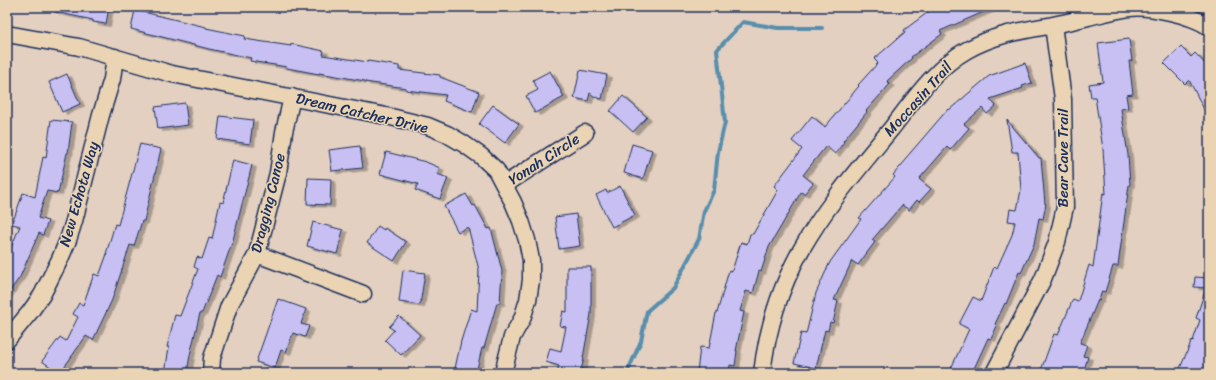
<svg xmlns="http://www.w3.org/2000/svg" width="1216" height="380" font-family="Sriracha,sans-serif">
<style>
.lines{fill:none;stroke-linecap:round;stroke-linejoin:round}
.stream{stroke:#598ead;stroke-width:4}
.building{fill:#c8c0f3;stroke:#1b2f5e;filter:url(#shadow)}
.minor-casing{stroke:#1b2f5e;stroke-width:19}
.minor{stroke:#ead4b3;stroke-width:16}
.labels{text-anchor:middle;stroke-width:3;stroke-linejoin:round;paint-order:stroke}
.street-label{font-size:15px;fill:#1b2f5e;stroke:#ead4b3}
</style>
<defs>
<filter id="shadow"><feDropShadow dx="4.5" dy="2.5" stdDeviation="0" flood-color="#0004"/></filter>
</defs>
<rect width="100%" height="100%" fill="#e3d0c0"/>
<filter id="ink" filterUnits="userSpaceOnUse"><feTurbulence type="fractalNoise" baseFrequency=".025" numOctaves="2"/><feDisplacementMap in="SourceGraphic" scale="8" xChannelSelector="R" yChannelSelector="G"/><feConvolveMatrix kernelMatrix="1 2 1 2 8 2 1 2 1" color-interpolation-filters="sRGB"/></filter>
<g filter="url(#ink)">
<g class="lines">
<path class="stream" d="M627,373l14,-32 6,-30 26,-23 26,-49 5,-28 10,-21 4,-38 7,-30 -8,-72 26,-28 35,6h44"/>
</g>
<path class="building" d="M55,7h54l-3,17 -13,-2v-2l-38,-8z
M935,7h60l-55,24 2,3 -31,23 1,1 -25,23 3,3 -24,27 1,1 -24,29 1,1 -9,12 -9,-8 -23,29 10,8 -9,11 -3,-2 -32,55 -8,25 -2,-1 -6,22 -7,-2 -6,20 4,1 -8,39h1l-2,15 -5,-1 -1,8h-32l3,-26 9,1 7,-35h1l12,-43 3,1 9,-29 6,2 3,-10h3l25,-44 -4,-4 28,-37 -10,-8 20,-25 13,11 34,-41 -1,-1 20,-22 -4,-4 31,-27 -1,-2z
M135,10l71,17v1l39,8 -1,3 47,7v-2l33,7 -1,4 45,7v-1l31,5v4l41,5v2l39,15 -7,20 -28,-11 2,-6 -40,-5v-2l-41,-6v-1l-46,-8v1l-32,-6v-1l-37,-6 1,-3 -42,-9 -78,-20z
M1129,39l3,22h-3l4,33 -7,1 2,13 -7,1 7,46 2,30h-1l-11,81h-5l-8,26 -3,-1 -3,9h-1l-18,43 7,2 -4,11 5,1 -5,16h-43l14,-39 4,1 15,-36 5,2 11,-36 4,2 10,-74 3,1 -3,-45 -8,-52h-4l-2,-13 14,-2 -5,-39z
M1181,47l10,10 4,-4 14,15v51l-20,-39 -4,4 -21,-21z
M1025,63l7,20 -10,3 1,2 -33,11 6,7 -9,8 -5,-6 -18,16 5,4 -19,22 -3,-3 -28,32 12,10 -12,13 -2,-2 -8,10 -7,-5 -30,35 3,2 -17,23 -6,-4 -18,39 4,1 -5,22 -3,-1 -2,9 -3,-1 -9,38 -22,-5 7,-30 5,1 10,-41 14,-31 31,-43 -2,-1 36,-41 -2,-2 13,-15 -1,-1 43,-50 1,1 40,-34z
M580,70l27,5 -5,24 -7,-2 -5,-4 -2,8 -14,-3z
M550,71l14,26 -29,16 -9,-17 12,-6 -5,-10z
M67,74l13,30 -18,8 -13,-30z
M623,96l24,21 -14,15 -23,-21z
M185,103l3,22 -30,4 -3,-22z
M493,105l26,19 -14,19 -26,-19z
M220,116l33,4 -3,24 -33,-5z
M51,120l21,2 -4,31h-1l-9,40 -11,-2 -9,27 10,3 -5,14 -4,-2 -19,44 -13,18v-38l13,-31 -8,-2 11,-31 12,4 8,-40 3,1z
M1007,120l32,38h2l4,46h1l-3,15 -4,-1 -5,26 -13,29 -2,-1 -13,32 -1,-1 -10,21 2,2 -6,13 -3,-1 -16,35h-23l20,-44 -10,-5 14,-27 8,4 13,-34 3,1 15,-33 3,-13 -7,-1 2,-12 7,1 4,-20 -3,-38h-6z
M140,144l21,5 -17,72h-2l-8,25 -4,-1 -18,55 -19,40 -7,-4 -26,37h-1l-17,-12 18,-24 6,4 12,-24 -5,-3 6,-11 4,2 11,-31 5,2 8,-22h-1l9,-30 3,1z
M632,144l20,6 -9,29 -19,-6z
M360,146l3,22 -31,3 -3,-21z
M386,152l40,10 14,6 -3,6 11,4 -8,21 -25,-9 3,-6 -38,-10z
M233,160l19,5 -19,75 -13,37 -3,-2 -15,38h-2l-10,42 -3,18h-22l4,-26h-2l8,-32 5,1 18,-47 -4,-2 3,-10 5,2 7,-21 3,1 8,-37 3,1z
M308,178l23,1 -1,26 -23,-1z
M620,186l15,29 -23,12 -16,-32 10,-5 1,3z
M466,194l7,12 2,-1 13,24 3,-1 11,43 -2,32h-3l-13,45h-2l-6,25h-22l7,-32 10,-32 6,2 2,-41 -11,-43 -10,5 -14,-26z
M576,214l4,32 -21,3 -4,-32z
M313,222l30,8 -6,24 -30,-8z
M378,226l6,4 1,-2 21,14 -12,19 -27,-18z
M567,267h24v47l-8,44 1,1 -4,14h-23l2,-7 -13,-4 4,-14 11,3 5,-24 -6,-1 3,-15 4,1z
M403,270l22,3 -5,32 -21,-3z
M1195,277l14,1v83l-5,12h-26l14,-33 1,1 7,-21 -4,-2 10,-30 -12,-1z
M278,299l28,10 -5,15 8,2 -4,11 -12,-4 -7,19 -5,-2 -6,18 -19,-6z
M399,316l21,19 -19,20 -16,-15 9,-10 -5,-3z"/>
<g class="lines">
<defs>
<path id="minor" d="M7,34l72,13 93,27 219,43 37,9 19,8 17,10 17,12 15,14 17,32 8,19 6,19 4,20v20l-3,20 -6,19 -10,18 -9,36
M504,185l81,-52
M257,254l106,40
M7,340l23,-28 12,-17 18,-36 8,-19 6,-19 27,-106 11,-36 3,-22
M211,373l1,-15 17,-52 28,-52 21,-81 6,-41 8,-35
M762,373c5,-42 18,-85 39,-123 24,-43 58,-82 90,-121 22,-28 44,-61 76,-79 29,-16 54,-19 86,-25 12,-2 23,-5 35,-8 13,-3 27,-7 41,-9 19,-3 64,7 80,19
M994,373l49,-94 14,-37 8,-35 -2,-108 -10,-74"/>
</defs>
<use href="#minor" class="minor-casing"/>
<use href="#minor" class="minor"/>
</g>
</g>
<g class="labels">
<g class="street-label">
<text transform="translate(918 99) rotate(-48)" y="5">Moccasin Trail</text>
<text transform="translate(362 113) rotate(13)" y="5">Dream Catcher Drive</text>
<text transform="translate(1063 158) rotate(-90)" y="5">Bear Cave Trail</text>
<text transform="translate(544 159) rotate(-33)" y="5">Yonah Circle</text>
<text transform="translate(79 194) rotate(-74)" y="5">New Echota Way</text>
<text transform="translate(268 203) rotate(-76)" y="5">Dragging Canoe</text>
</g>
</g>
<rect width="1216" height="380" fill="none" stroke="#ead4b3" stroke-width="24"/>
<rect x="12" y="12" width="1192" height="356" fill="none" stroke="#1b2f5e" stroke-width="1.5" filter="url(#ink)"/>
</svg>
